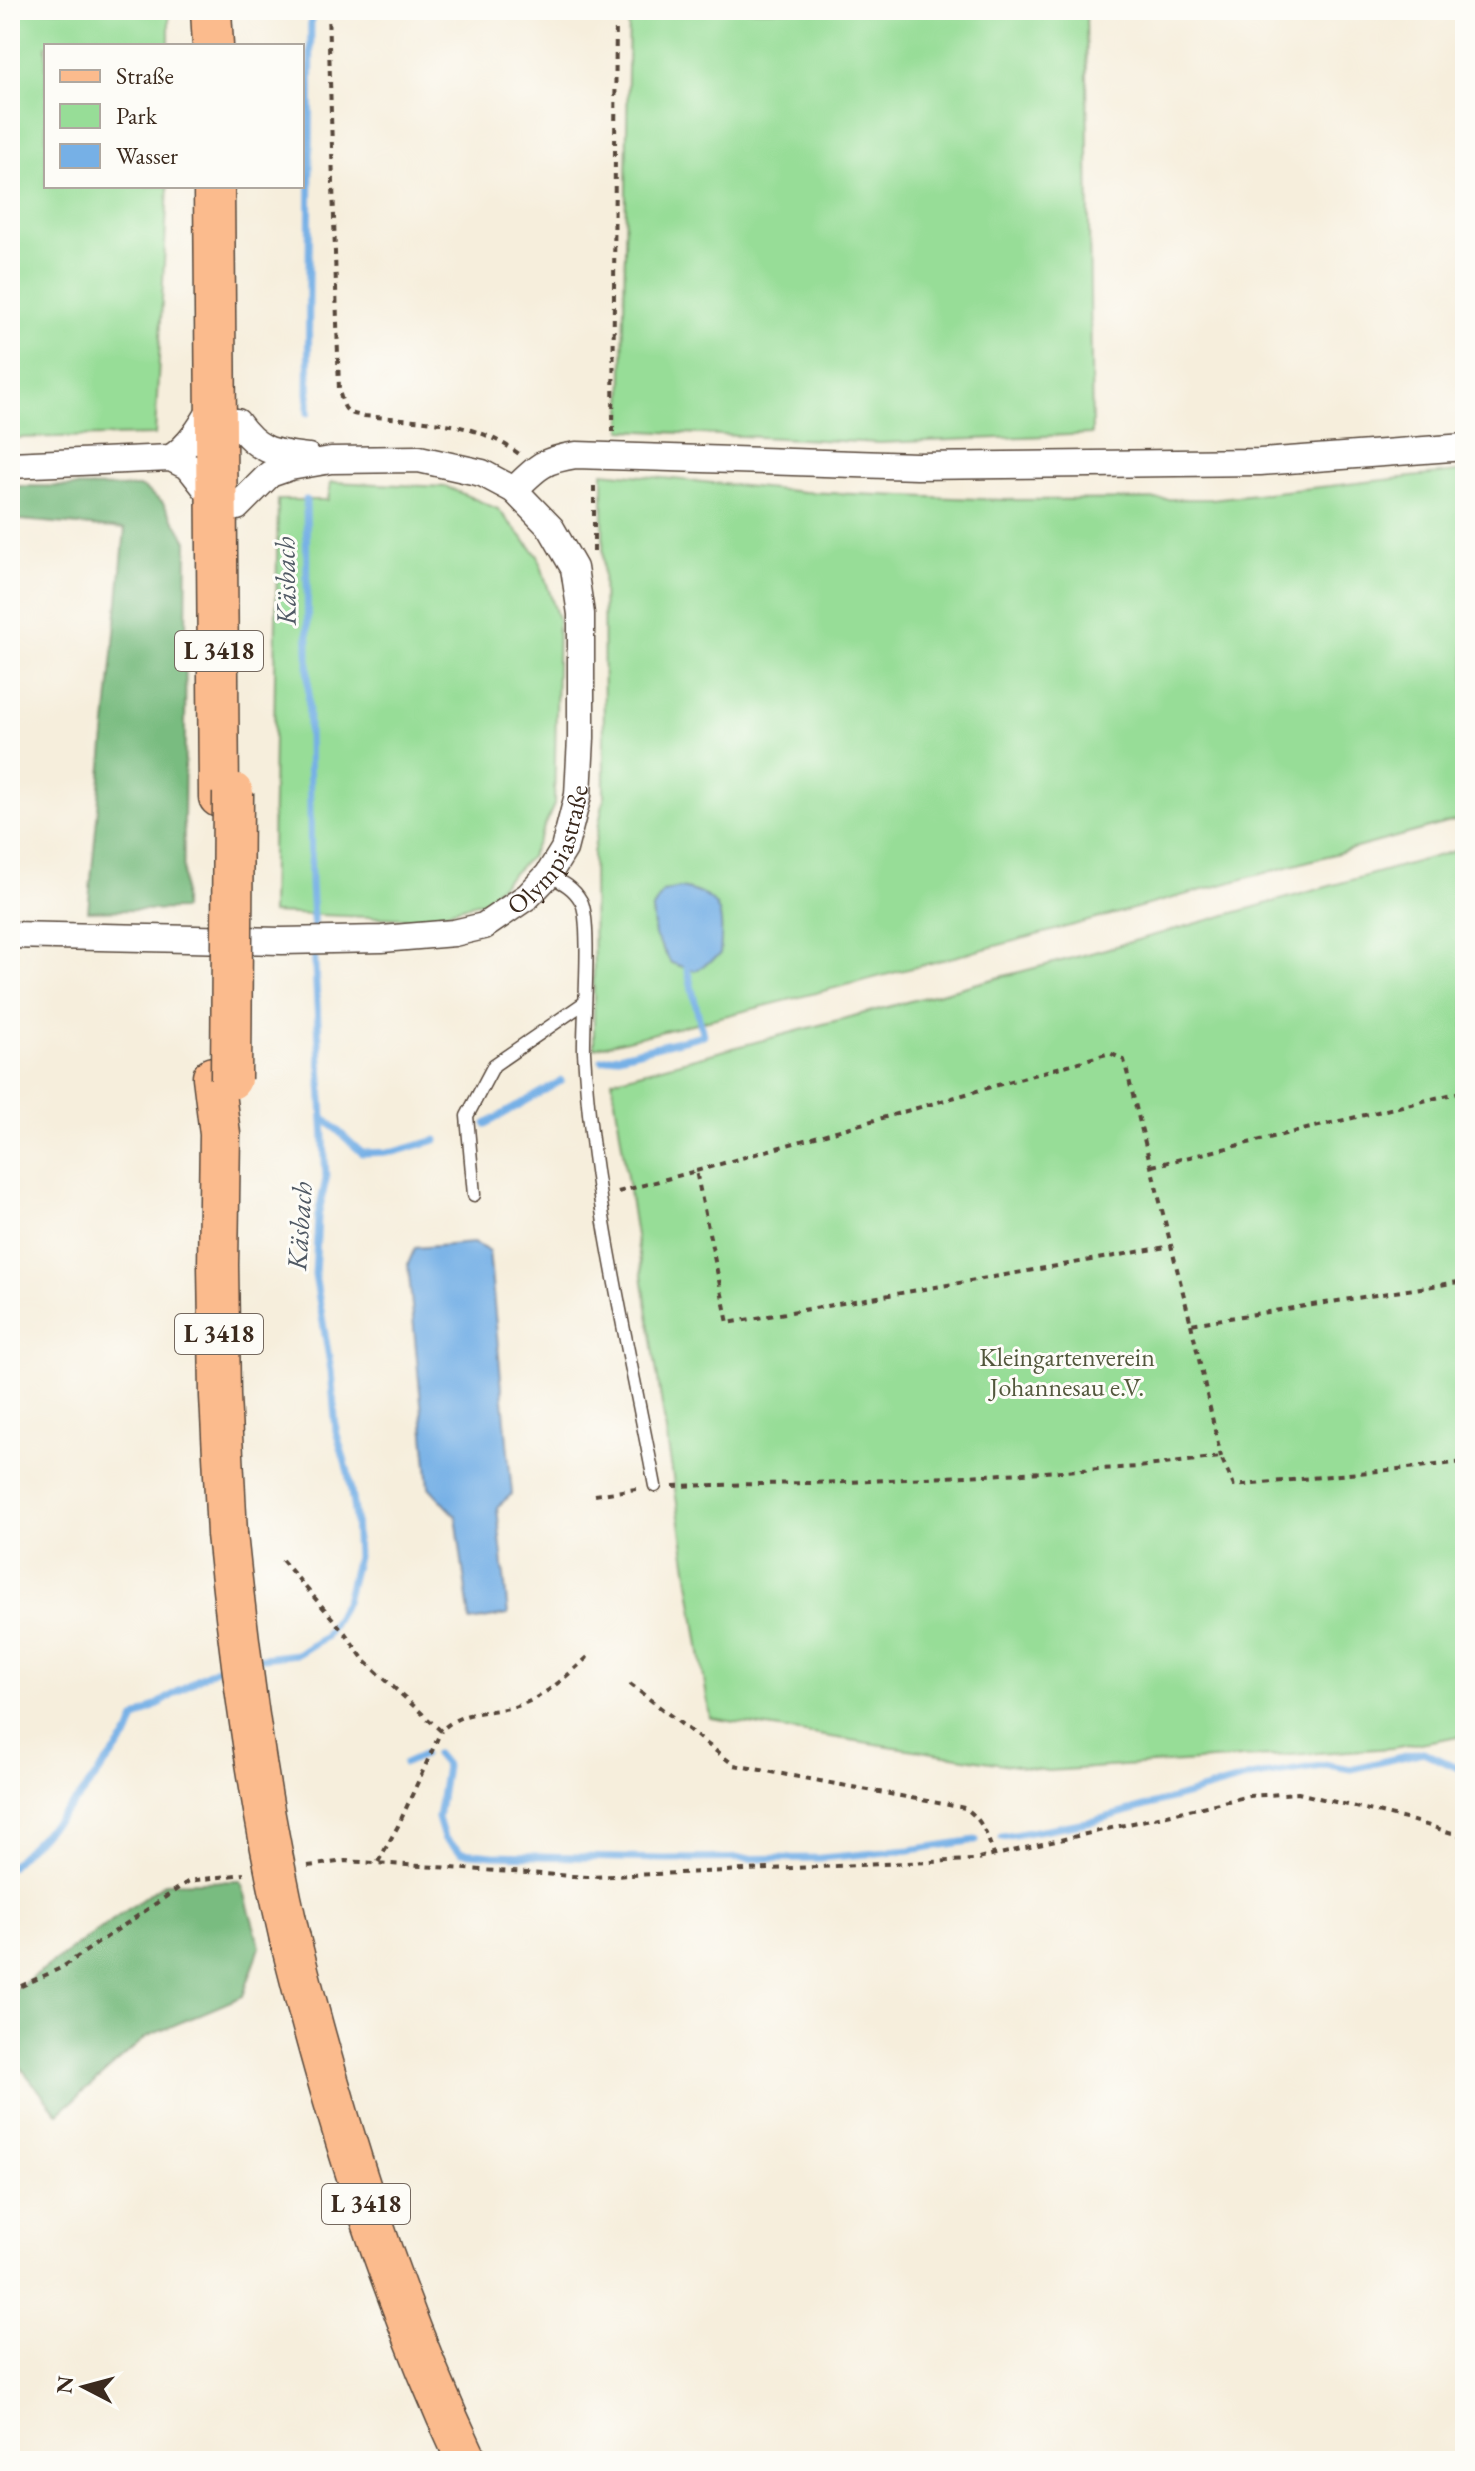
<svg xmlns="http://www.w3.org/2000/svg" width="1475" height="2471" font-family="'EB Garamond',serif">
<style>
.green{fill:#97dd97;stroke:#69845a;stroke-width:2}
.forest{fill:#79bc80;stroke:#5a734f;stroke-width:2}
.water{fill:#76b0e6;stroke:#586d82;stroke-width:2}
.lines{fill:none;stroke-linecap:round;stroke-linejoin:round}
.stream{stroke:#76b0e6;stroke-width:7}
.service-casing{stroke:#57473a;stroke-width:15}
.minor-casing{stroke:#57473a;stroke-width:29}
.primary-casing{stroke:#57473a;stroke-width:43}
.path{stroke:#57473a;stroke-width:4;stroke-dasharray:6 6;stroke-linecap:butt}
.service{stroke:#fff;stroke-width:12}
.minor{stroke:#fff;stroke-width:26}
.primary{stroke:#fbbb8d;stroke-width:40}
.primary-bridge-casing{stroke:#57473a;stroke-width:43;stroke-linecap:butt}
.primary-bridge{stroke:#fbbb8d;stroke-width:40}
.labels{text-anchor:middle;stroke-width:6;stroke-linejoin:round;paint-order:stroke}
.shield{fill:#fdfcf7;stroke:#75695f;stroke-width:2}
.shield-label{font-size:24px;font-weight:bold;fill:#3b2a1e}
.street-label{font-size:26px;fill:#3b2a1e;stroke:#fdfcf7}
.park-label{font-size:26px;fill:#52573c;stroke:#fdfcf7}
.water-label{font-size:28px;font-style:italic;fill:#505964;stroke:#fdfcf7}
</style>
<rect width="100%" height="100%" fill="#fdfcf7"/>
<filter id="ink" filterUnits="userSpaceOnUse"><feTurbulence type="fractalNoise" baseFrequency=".0125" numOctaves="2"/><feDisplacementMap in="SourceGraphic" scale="16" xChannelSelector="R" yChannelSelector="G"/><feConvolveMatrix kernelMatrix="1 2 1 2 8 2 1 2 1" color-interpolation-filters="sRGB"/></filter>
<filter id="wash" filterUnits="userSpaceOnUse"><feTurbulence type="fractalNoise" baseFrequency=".006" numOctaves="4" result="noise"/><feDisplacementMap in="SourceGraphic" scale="32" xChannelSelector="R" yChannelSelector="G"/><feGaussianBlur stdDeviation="1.8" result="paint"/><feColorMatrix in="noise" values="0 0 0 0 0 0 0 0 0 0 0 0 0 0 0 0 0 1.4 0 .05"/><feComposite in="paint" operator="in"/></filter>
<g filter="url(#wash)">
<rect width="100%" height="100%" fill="#f6eedc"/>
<path class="green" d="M10,10h159v36h-123v140h122l-13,249 -145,3z
M629,10h457l6,424 -212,9 -258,-13z
M1465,471v347c-290,80 -579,160 -871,230l-1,-195 11,-54 -1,-327 201,20 200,8 207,-1z
M331,482l116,5 51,22 40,47 20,63 -4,186 -23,51 -47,45 -65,18 -148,-6 7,-413h50z
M1465,848v887l-73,13 -344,23 -338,-53 -98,-638 472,-125z"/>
<path class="forest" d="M10,486l132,1 21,16 24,38 -4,368 -95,2 37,-382 -115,-10z
M241,1881l19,66 -17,49 -97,41 -88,77 -48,-60v-61l155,-110z"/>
<path class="water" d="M680,888c45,8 43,27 40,67l-25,16 -24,-8 -16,-27 -3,-26 11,-18z
M473,1243l16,8 23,243 -15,13 11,108 -38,6 -14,-105 -27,-29 -21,-223 7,-16z"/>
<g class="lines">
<path class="stream" d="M308,413l3,-403
M306,500l5,384 3,49
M602,1060l101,-25 -16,-67
M324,1118l38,35 32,-1 42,-12
M486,1124l75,-43
M254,1659l43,-5 28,-17 21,-36 11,-44 -2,-39 -7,-46 -12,-41 -5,-61 -16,-95 3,-59 8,-37 -12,-233
M436,1754l10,12 -8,52 6,20 17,14 32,3 170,4 157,-1 90,-8 66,-10
M405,1763l18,-8
M1002,1837l91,-16 157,-44 78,-12 23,4 72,-17 42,19
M10,1867l68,-68 51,-65 6,-15 64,-41 31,-16"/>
</g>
</g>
<g filter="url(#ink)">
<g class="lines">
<defs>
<path id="service" d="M548,875c14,7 25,12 33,26 11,19 2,122 3,151 8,145 44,292 71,434
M474,1195l-7,-79 27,-51 90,-62"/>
<g id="minor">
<path d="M237,422c21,30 37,31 71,35"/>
<path d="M171,458c21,-14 32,-35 44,-55"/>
<path d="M10,465l161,-7 18,9 29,37"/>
<path d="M514,490c23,-23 29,-30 62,-35l341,11 343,-4 205,-15"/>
<path id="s1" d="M10,935l272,6 100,-2 72,-6 30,-7 44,-30 20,-21 16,-26 14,-54 3,-57v-124l-7,-46 -23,-40 -37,-38 -32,-17 -63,-14 -88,1 -41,7 -20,7 -33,33"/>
</g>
<path id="primary" d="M211,10l2,36
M214,186l5,611
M213,1077l7,57 -2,131 2,131 7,138
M290,1939c45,179 99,355 177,522"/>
</defs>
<use href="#service" class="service-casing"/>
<use href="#minor" class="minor-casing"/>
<use href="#primary" class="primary-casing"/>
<path class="path" d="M328,10l11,381c6,19 5,22 25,25 56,5 108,3 155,38
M613,432l3,-422
M594,552v-71
M1152,1166l313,-75
M696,1171l414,-118 14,7 67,264 274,-43
M618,1192l78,-21 32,152 444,-77
M1191,1324l30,133
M673,1486l177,-4 289,-15 82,-10 13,29 231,-24
M595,1495l41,-6
M282,1560l63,73 19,27 77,71c23,-24 54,-16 82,-27 25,-10 46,-30 66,-48
M630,1684l104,81 231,43c18,12 22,28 29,47
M378,1862l20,-36 43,-95
M308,1866l37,-5 243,16 386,-17 275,-64 49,-3 112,27 55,17
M10,1991l51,-23 128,-87 55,-7"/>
<use href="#service" class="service"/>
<use href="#minor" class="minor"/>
<use href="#primary" class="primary"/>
<defs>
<path id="primary-bridge" d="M231,1079l2,-286
M227,1534c14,136 32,271 63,405"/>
</defs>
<use href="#primary-bridge" class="primary-bridge-casing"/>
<use href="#primary-bridge" class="primary-bridge"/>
</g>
</g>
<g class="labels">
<g class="shield">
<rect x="175" y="631" width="88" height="40" rx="6"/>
<rect x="175" y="1314" width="88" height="40" rx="6"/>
<rect x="322" y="2184" width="88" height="40" rx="6"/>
</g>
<g class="shield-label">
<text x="219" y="659">L 3418</text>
<text x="219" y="1342">L 3418</text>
<text x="366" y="2212">L 3418</text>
</g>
<g class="street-label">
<text dy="9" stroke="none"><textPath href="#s1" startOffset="580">Olympiastraße</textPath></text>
</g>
<g class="park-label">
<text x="1067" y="1366">Kleingartenverein<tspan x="1067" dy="30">Johannesau e.V.</tspan></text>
</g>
<g class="water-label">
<text transform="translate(285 581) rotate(-91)" y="10">Käsbach</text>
<text transform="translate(299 1226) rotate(-86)" y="10">Käsbach</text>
</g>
</g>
<rect width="1475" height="2471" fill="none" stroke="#fdfcf7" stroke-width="40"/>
<rect x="44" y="44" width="260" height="144" fill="#fdfcf7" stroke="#afa8a0" stroke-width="2"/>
<rect x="60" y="70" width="40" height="12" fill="#fbbb8d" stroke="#afa8a0" stroke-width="2"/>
<text x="116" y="84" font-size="24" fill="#3b2a1e">Straße</text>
<rect x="60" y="104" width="40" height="24" fill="#97dd97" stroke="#afa8a0" stroke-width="2"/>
<text x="116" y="124" font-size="24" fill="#3b2a1e">Park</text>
<rect x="60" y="144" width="40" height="24" fill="#76b0e6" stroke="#afa8a0" stroke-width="2"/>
<text x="116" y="164" font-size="24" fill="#3b2a1e">Wasser</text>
<g transform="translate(84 2387) rotate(276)" stroke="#fdfcf7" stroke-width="6" paint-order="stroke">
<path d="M0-6L14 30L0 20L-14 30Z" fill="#3b2a1e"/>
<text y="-12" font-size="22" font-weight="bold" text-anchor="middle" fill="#3b2a1e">N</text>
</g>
</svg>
